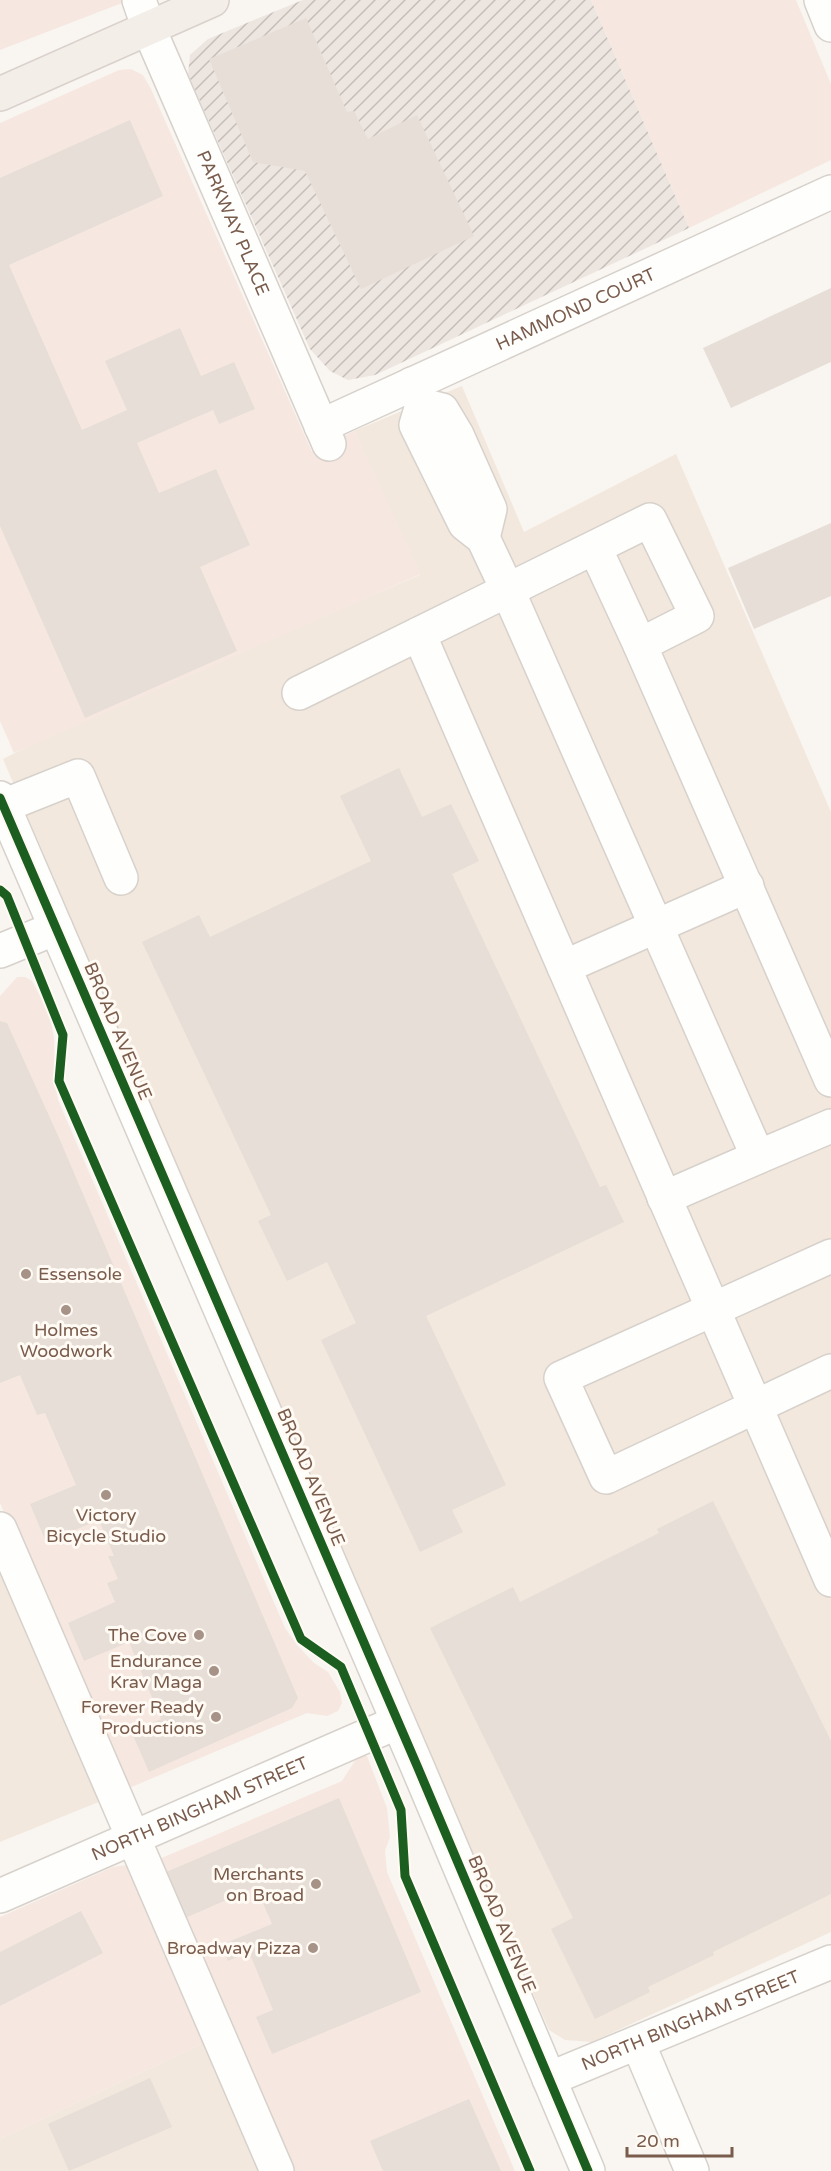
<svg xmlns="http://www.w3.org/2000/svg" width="831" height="2171" font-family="'Varela Round',sans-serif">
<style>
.residential{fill:#f2e8de}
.commercial{fill:#f6e8e1}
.industrial{fill:url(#industrial-furrows)}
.building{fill:#e6ded7}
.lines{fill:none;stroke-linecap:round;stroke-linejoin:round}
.minor-casing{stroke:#d7d1cb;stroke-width:36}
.major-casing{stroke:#dad1cc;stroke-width:36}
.minor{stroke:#fefefd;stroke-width:33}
.major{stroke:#f3eee8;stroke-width:33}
.cycleway-casing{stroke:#fffaf3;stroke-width:13}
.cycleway{stroke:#1b5e20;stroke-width:9}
.poi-dot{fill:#a69286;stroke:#fffaf3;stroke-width:2}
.labels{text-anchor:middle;stroke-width:6;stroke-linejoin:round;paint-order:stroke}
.street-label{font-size:18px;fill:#7a5c4d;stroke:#fffaf3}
.poi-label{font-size:18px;fill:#7a5c4d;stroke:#fffaf3;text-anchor:end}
</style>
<defs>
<pattern id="industrial-furrows" width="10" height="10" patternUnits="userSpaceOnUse" patternTransform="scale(1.5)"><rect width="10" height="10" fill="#ede5e0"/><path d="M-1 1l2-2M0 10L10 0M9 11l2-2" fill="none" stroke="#c5bdb8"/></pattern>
</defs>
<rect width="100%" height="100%" fill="#f9f5f0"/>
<path class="residential" d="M462,386l62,146 152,-78 155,358v1120l-239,110 -27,-2 -16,-10 -190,-439 -356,-832 82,-41 335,-143 -66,-144z
M0,1562l101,239 -101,41z
M208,2041l55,130h-263v-32z"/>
<path class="commercial" d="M0,0h130l-130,50z
M591,0h205l35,84v76l-142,68z
M131,69l12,6 8,14 161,363 42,-21 67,143 -407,179 -14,-32v-598l119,-53z
M17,977h8l7,4 17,32 5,24 1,45 3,18 227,528 12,17 17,18 14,9 12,20 2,11 -4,8 -11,5 -20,-3 -185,78 -122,-288v-507z
M358,1756h9l20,52 3,29 -5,14 2,21 128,299h-229l-136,-308 192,-82z
M127,1865l8,8 73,168 -208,98v-222l113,-50z"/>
<path class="industrial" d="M303,0h288l98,228 -314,147 -27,5 -18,-9 -20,-22 -122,-275 2,-19 18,-16z"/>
<path class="building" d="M306,18l41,94 7,-1 14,28 49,-24 57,121 -113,53 -56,-118 -52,-9 -44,-103z
M130,120l33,76 -154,69 73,165 45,-20 -22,-49 75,-33 21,48 33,-14 21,47 -36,15 -6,-14 -76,33 22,50 57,-24 34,76 -50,22 37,84 -152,67 -85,-192v-348z
M831,288v74l-100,46 -28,-60z
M831,523v73l-77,33 -26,-61z
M399,768l23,49 29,-13 28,57 -27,13 148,313 6,-2 18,37 -198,94 80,169 -54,25 11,22 -43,20 -99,-212 35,-17 -29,-61 -40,19 -29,-60 13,-6 -129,-273 57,-27 11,22 161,-76 -31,-65z
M0,1021l7,2 53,117 238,558 -6,10 -143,64 -17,-39 29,-14 -32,-77 -45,19 -16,-38 47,-21 -8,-19 11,-4 -10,-23h6l-15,-36 -53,22 -16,-38 46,-19 -31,-72 -8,2 -17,-40 -20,8z
M713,1501l118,240v153l-118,58 1,3 -66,32 2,5 -55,27 -44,-90 22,-11 -143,-290 83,-41 7,15 139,-69 -2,-4z
M339,1798l82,194 -149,62 -16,-37 17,-7 -24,-58 -21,9 -7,-16 51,-21 -16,-37 -80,35 -19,-46z
M81,1911l22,42 -103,53v-54z
M150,2078l22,49 -103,44 -21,-47z
M469,2099l32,72h-118l-13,-30z"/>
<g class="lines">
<defs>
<g id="minor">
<path id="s1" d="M139,0l10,29 180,415"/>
<path d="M821,0l10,25"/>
<path d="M412,384l10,21 -6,20 49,99 18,14 25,53 250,566 73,-31"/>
<path d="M422,405l20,5 15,25 33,74 -7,29"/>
<path id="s2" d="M321,426l510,-234"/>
<path d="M595,548l45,97"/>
<path d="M419,634l412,946"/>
<path d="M299,693l351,-173 47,96 -57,29 191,435"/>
<path d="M0,798l418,970 170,403"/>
<path d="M3,806l75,-30 43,102"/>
<path d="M0,951l56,-23"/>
<path d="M564,967l183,-81"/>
<path d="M664,1198l94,-41"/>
<path d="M831,1256l-270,122 45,99 225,-106"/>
<path d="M0,1529l277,642"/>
<path id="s3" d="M0,1896l398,-174"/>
<path d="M638,2043l54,128"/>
<path id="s4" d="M549,2079l282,-117"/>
</g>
<path id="major" d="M0,94l212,-94"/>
</defs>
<use href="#minor" class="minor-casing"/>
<use href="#major" class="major-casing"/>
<use href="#minor" class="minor"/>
<use href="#major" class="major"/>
<defs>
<path id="cycleway" d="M0,798l418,970 170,403
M0,890l7,6 56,139 -4,46 242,558 40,28 60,143 4,66 125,295"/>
</defs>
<use href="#cycleway" class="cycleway-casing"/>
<use href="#cycleway" class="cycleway"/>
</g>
<g class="poi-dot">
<circle cx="26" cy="1274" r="6"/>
<circle cx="66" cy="1310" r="6"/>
<circle cx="106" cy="1495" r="6"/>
<circle cx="199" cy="1635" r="6"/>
<circle cx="214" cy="1671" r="6"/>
<circle cx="216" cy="1717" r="6"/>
<circle cx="316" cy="1884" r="6"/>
<circle cx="313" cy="1948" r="6"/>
</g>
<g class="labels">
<g class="street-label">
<text dy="6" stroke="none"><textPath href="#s1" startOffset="242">PARKWAY PLACE</textPath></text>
<text dy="6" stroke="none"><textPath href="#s2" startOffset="280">HAMMOND COURT</textPath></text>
<text transform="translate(118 1031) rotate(67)" y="6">BROAD AVENUE</text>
<text transform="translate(311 1477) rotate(67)" y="6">BROAD AVENUE</text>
<text dy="6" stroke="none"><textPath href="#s3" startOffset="218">NORTH BINGHAM STREET</textPath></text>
<text transform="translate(502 1924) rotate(67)" y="6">BROAD AVENUE</text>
<text dy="6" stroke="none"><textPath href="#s4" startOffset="153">NORTH BINGHAM STREET</textPath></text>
</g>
<g class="poi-label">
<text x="38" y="1280" text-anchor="start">Essensole</text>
<text x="66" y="1336" text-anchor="middle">Holmes<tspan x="66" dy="21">Woodwork</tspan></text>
<text x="106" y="1521" text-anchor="middle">Victory<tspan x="106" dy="21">Bicycle Studio</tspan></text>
<text x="187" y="1641">The Cove</text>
<text x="202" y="1667">Endurance<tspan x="202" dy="21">Krav Maga</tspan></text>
<text x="204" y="1713">Forever Ready<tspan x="204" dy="21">Productions</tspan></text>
<text x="304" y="1880">Merchants<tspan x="304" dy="21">on Broad</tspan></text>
<text x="301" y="1954">Broadway Pizza</text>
</g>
</g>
<path d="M627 2147v9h105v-9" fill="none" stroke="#7a5c4d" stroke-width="3"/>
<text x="636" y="2147" font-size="18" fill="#7a5c4d" stroke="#fffaf3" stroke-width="4.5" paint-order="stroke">20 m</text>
</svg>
